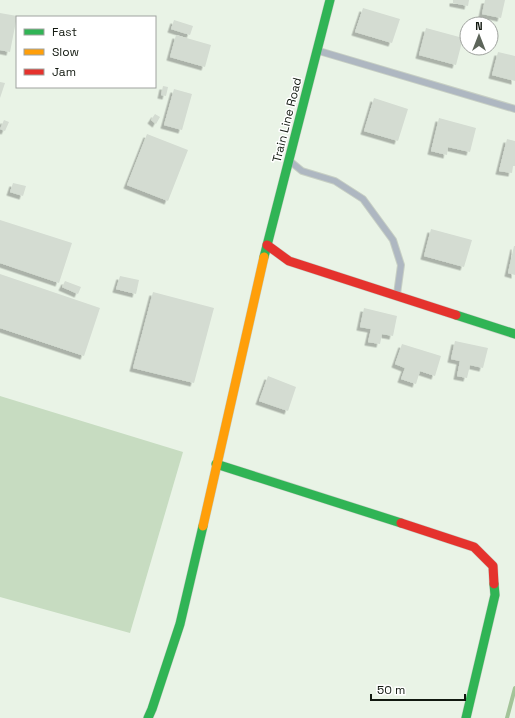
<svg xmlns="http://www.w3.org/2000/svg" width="515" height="718" font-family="'Space Grotesk',sans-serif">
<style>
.green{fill:#c7dcc1}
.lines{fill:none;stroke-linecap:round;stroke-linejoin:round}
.stream{stroke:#a3c499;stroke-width:4}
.building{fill:#d4dcd2;filter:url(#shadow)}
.lane-casing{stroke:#c7cfc4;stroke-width:8}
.fast-casing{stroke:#c7cfc4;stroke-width:10}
.slow-casing{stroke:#c7cfc4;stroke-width:10}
.jam-casing{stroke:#c7cfc4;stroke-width:10}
.lane{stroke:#aeb7c1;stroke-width:6}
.fast{stroke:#30b455;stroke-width:9}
.slow{stroke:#ff9f0a;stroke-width:9}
.jam{stroke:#e5322d;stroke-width:9}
.labels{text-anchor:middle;stroke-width:3;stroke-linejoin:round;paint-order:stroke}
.street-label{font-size:12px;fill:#11180f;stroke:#fff}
</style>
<defs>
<filter id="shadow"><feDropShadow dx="-3.5" dy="3.5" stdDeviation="0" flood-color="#0004"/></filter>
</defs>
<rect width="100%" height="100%" fill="#e9f3e6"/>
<path class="green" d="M0,396l183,56 -53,181 -130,-36z"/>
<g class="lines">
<path class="stream" d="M507,718l8,-30"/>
</g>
<path class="building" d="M453,0h16l-1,6 -15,-3z
M485,0h20l-4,18 -19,-4z
M363,8l37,11 -8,24 -37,-11z
M0,13l17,3 -7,36 -10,-2z
M174,20l19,6 -3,9 -19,-6z
M426,28l37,10 -7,27 -37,-10z
M176,35l35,10 -6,22 -35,-10z
M498,52l17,4v25l-23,-6z
M0,82l5,1 -5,15z
M163,86l5,1 -2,9 -5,-1z
M174,89l18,5 -10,36 -18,-5z
M374,98l34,11 -10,32 -34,-10z
M155,114l5,3 -4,7 -5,-4z
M439,118l37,10 -6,24 -22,-5 -1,8 -16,-4z
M4,120l5,2 -4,9 -5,-2z
M147,134l41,16 -20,51 -41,-16z
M507,139l8,2v25h-2l-1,7 -13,-2z
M13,183l13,3 -3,10 -13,-4z
M0,220l72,23 -13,40 -59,-20z
M431,229l41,11 -8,27 -40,-11z
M514,246h1v29l-7,-2z
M0,274l100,34 -16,48 -84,-28z
M120,276l19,4 -3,14 -20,-5z
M65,281l16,6 -3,7 -16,-7z
M153,292l61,16 -20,75 -61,-15z
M364,308l33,8 -4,20 -11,-2 -2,10 -12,-2 3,-13 -11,-2z
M455,341l33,7 -5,20 -13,-3 -3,13 -10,-2 3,-15 -9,-2z
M402,344l39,12 -6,20 -15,-5 -4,13 -15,-5 4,-11 -10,-4z
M268,376l28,11 -8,24 -29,-10z"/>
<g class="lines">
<defs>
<path id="lane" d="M319,51l196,58
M291,162l11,9 33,10 28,18 30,41 8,25 -4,29"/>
<path id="fast" d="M264,257l66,-257
M456,315l59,19
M216,464l185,59
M148,718l4,-9 28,-85 23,-98
M466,718l29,-123 -1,-11"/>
<path id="slow" d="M203,526l61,-269"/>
<path id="jam" d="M267,245l22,16 167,54
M401,523l73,24 19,19 1,18"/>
</defs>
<use href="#lane" class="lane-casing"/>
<use href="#fast" class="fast-casing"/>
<use href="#slow" class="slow-casing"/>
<use href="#jam" class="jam-casing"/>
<use href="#lane" class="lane"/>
<use href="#fast" class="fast"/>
<use href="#slow" class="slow"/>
<use href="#jam" class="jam"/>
</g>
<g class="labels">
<g class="street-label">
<text transform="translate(287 120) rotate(-76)" y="4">Train Line Road</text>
</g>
</g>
<rect x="16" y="16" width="140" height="72" fill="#ffffff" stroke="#a0a39f"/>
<rect x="24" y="29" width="20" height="6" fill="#30b455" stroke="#a0a39f"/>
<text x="52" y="36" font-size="12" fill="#11180f">Fast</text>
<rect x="24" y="49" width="20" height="6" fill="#ff9f0a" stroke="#a0a39f"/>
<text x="52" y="56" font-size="12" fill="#11180f">Slow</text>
<rect x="24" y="69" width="20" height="6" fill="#e5322d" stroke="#a0a39f"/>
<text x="52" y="76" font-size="12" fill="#11180f">Jam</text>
<g transform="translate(479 36)"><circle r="19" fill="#ffffff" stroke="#a0a39f"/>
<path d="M0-3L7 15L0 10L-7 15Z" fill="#5d655a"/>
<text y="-6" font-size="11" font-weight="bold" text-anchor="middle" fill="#11180f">N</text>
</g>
<path d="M371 694v6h94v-6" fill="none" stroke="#11180f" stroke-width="2"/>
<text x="377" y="694" font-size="12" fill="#11180f" stroke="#ffffff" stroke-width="3" paint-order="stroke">50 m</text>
</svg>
